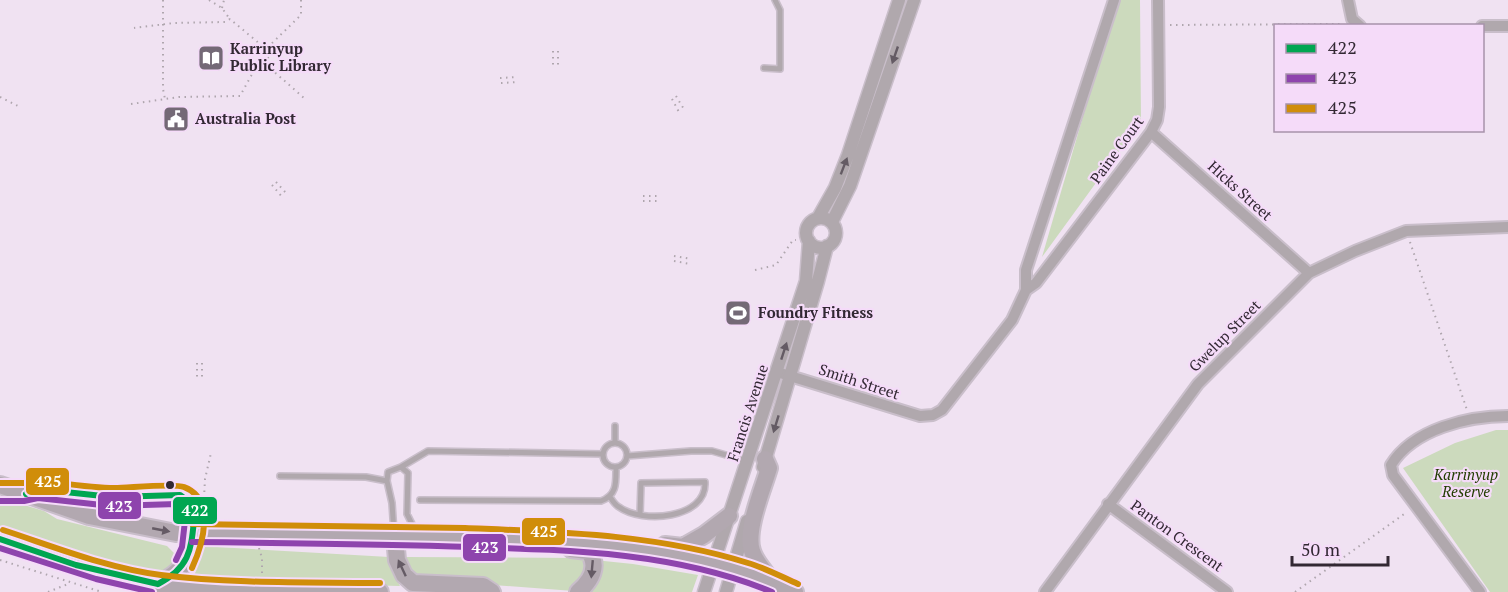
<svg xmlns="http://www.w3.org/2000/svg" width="1508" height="592" font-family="'PT Serif',serif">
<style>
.green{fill:#ccdabd}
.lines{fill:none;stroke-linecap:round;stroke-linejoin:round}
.service-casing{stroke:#c9beca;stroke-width:8}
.minor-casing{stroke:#c9beca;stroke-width:14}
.tertiary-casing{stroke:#c9beca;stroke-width:15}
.trunk-casing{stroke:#c9beca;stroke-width:20}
.path{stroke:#afa6ae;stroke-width:2;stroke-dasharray:1.5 4.5;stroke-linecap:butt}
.service{stroke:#b0a8ad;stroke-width:5}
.minor{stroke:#b0a8ad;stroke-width:10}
.tertiary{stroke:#b0a8ad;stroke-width:12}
.trunk{stroke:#b2a8b0;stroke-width:16}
.bus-1-casing{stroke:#f5dbf9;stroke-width:10}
.bus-2-casing{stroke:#f5dbf9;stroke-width:10}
.bus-3-casing{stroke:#f5dbf9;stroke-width:10}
.bus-1{stroke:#00a651;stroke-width:6}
.bus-2{stroke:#8e44ad;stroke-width:6}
.bus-3{stroke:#d08d0a;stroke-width:6}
.oneway{fill:#645b64}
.oneway2{fill:#655b65}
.bus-dot{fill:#322833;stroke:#f5dbf9;stroke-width:2}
.labels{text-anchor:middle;stroke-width:4.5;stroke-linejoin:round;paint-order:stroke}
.poi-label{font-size:15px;font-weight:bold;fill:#322833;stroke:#f5dbf9;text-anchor:start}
.street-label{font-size:15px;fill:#322833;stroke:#f5dbf9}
.park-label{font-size:15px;font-style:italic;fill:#213d00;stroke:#f5dbf9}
.line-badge{stroke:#f5dbf9;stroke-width:2}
.badge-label{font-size:16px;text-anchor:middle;font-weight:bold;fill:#fff}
</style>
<rect width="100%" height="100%" fill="#f0e2f2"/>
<path class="green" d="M1117,0h23l1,121 -99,136z
M1496,430h12v162h-18l-87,-124 52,-25z
M4,499l40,12 13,8 110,27 11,11 -1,12 -14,7 -13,1 -47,-11 -24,-10 -71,-22 -8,-6v-28z
M200,546l189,11 4,15 7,14 -209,-5 5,-10z
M406,557l169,1 58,6 65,11 -6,17h-105l-174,-13z"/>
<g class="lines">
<defs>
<path id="service" d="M764,68l16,1v-59l-5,-10
M615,426v17
M603 455a12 12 0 1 1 24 0a12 12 0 1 1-24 0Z
M627,456l64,-5h21l35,10
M401,467l27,-16 175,3
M280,476l86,1 21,4
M33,491l4,-2 75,8 68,-2 13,10 2,6 -3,21
M610,497c2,3 5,8 9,10 23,17 88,12 86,-25l-64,1 -1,32
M420,500l181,1c16,-6 15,-18 15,-33
M394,533l-2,-30 -5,-22 1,-9 13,-5 7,6 -1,41 9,18"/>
<path id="minor" d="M1348,0l4,19 8,7
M1482,26h26
M1151,132l158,141
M1026,290l10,-7 115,-151 6,-12 2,-13 -1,-107
M777,372l143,44 13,-1 9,-5 70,-90 14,-30v-20l88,-270
M1108,504l119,88
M1045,592l153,-208 111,-111 46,-22 51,-20 102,-4
M1480,592l-87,-117 -2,-10c22,-36 77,-49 117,-49"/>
<path id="tertiary" d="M818,218l17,-30 13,-33 51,-155
M806 233a15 15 0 1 1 30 0a15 15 0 1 1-30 0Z
M832,222l18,-36 64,-186
M763,467l55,-186 9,-35
M704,592l102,-311 3,-40
M726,592l21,-71"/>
<path id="trunk" d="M765,459l4,9c-6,21 -24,62 -17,83 4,13 14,21 21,32
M0,485l89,31 87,17 242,3 157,5 72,9 67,13 33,9 48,20
M395,537l2,23 7,15 9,8 70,3 9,6
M0,539c53,16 104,37 159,45 73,8 147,7 221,8
M665,545l18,2 21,-12 25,-19
M571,549l17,2c12,15 3,30 -10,41
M158,584c24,-12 33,-24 34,-51"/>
</defs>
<use href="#service" class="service-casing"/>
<use href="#minor" class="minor-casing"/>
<use href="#tertiary" class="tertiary-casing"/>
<use href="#trunk" class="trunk-casing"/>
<path class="path" d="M163,0v89l2,10
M209,0l13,8 7,10
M301,0v15l-35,34 5,20 33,29
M222,8l2,-8
M1170,25l171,-1
M553,51v17
M558,51v17
M500,78l17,-1
M501,83l17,-1
M676,96l9,15
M0,97l20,10
M672,99l8,15
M131,104l48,-7 61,-1 26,-47 -36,-30 -5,3 -51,1 -40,5
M276,182l11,12
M272,185l11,13
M643,196h16
M643,201h16
M1410,242l57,168
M674,256l17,3
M674,261l16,3
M755,270l21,-5 17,-25h3
M197,363v17
M202,363v17
M204,498l1,-19 6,-26
M259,548l3,10v17
M0,560l102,32
M48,592l20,-8
M1295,592l112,-80"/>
<use href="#service" class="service"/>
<use href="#minor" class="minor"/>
<use href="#tertiary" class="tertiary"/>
<use href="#trunk" class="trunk"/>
<defs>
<path id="bus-1" d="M26,494l11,-5 75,8 68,-2 13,10 2,6c-4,35 -2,55 -37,73
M0,539l76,26 82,19"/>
<path id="bus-2" d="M1,501h23l14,-3 73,8 66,-2 9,8 -4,35 -6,13
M192,542c94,1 187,2 281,5 100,3 205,6 299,45
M0,548l96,31 56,13"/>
<path id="bus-3" d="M0,483h26l11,-3c26,3 52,8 78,8 13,0 59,-5 69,-1 32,12 19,57 8,81
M192,524c91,1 182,2 273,4 95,4 191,6 283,35 17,5 34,14 50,21
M3,530c52,17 104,38 158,45 72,9 146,7 219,8"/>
</defs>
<use href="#bus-1" class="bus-1-casing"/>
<use href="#bus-2" class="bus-2-casing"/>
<use href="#bus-3" class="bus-3-casing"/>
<use href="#bus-1" class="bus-1"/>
<use href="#bus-2" class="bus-2"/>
<use href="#bus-3" class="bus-3"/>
</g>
<defs><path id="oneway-solid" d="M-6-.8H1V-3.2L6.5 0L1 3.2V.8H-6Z" transform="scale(1.5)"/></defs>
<g class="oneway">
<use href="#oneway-solid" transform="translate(895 55) rotate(109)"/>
<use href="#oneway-solid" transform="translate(844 166) rotate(-69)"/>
<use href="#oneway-solid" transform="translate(784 351) rotate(-72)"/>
<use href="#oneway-solid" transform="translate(776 424) rotate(107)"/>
</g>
<g class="oneway2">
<use href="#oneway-solid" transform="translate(161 530) rotate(11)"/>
<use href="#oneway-solid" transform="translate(402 568) rotate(-115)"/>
<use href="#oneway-solid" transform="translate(592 569) rotate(95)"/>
</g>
<defs>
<symbol id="library-square" viewBox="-11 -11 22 22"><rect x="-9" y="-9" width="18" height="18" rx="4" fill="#746976" stroke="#f5dbf9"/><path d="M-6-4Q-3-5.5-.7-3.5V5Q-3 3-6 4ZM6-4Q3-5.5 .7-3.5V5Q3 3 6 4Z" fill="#fff"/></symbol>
<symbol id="civic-square" viewBox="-11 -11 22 22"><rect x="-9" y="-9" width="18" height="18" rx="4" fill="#746976" stroke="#f5dbf9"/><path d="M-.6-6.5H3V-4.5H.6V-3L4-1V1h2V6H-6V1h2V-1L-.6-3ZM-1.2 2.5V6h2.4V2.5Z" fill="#fff"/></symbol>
<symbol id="stadium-square" viewBox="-11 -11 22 22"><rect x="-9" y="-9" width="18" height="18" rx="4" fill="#746976" stroke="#f5dbf9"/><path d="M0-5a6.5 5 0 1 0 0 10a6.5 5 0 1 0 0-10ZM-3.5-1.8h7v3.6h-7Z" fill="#fff"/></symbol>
</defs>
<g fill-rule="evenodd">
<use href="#library-square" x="196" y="43" width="30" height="30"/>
<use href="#civic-square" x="161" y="104" width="30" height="30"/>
<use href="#stadium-square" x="723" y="298" width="30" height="30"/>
</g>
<circle class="bus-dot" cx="170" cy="485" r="5"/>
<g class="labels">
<g class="poi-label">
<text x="230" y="54">Karrinyup<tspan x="230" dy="17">Public Library</tspan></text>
<text x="195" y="124">Australia Post</text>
<text x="758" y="318">Foundry Fitness</text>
</g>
<g class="street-label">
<text transform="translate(1117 150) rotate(-54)" y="5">Paine Court</text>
<text transform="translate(1240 191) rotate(42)" y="5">Hicks Street</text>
<text transform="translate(1225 336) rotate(-45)" y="5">Gwelup Street</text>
<text transform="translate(859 382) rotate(18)" y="5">Smith Street</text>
<text transform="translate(748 413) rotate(-72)" y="5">Francis Avenue</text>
<text transform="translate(1177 536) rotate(36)" y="5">Panton Crescent</text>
</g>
<g class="park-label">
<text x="1466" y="480">Karrinyup<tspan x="1466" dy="17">Reserve</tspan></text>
</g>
</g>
<g class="line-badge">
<rect x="25" y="467" width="45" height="29" rx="6" fill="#d08d0a"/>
<rect x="97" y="491" width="45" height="29" rx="6" fill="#8e44ad"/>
<rect x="172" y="496" width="46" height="29" rx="6" fill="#00a651"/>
<rect x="521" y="517" width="45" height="29" rx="6" fill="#d08d0a"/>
<rect x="462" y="533" width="45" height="29" rx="6" fill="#8e44ad"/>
</g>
<g class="badge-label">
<text x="48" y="487">425</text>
<text x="119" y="512">423</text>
<text x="195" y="516">422</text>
<text x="544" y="537">425</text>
<text x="485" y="553">423</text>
</g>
<rect x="1274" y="24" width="210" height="108" fill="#f5dbf9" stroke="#a793aa" stroke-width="1.5"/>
<rect x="1286" y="44" width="30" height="9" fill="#00a651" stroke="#a793aa" stroke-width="1.5"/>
<text x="1328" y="54" font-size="18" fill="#322833">422</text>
<rect x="1286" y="74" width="30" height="9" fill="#8e44ad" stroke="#a793aa" stroke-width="1.5"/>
<text x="1328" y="84" font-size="18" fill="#322833">423</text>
<rect x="1286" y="104" width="30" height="9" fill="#d08d0a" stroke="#a793aa" stroke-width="1.5"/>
<text x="1328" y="114" font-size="18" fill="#322833">425</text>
<path d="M1292 556v9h96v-9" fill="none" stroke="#322833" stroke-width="3"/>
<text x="1301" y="556" font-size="18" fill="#322833" stroke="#f5dbf9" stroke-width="4.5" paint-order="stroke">50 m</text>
</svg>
